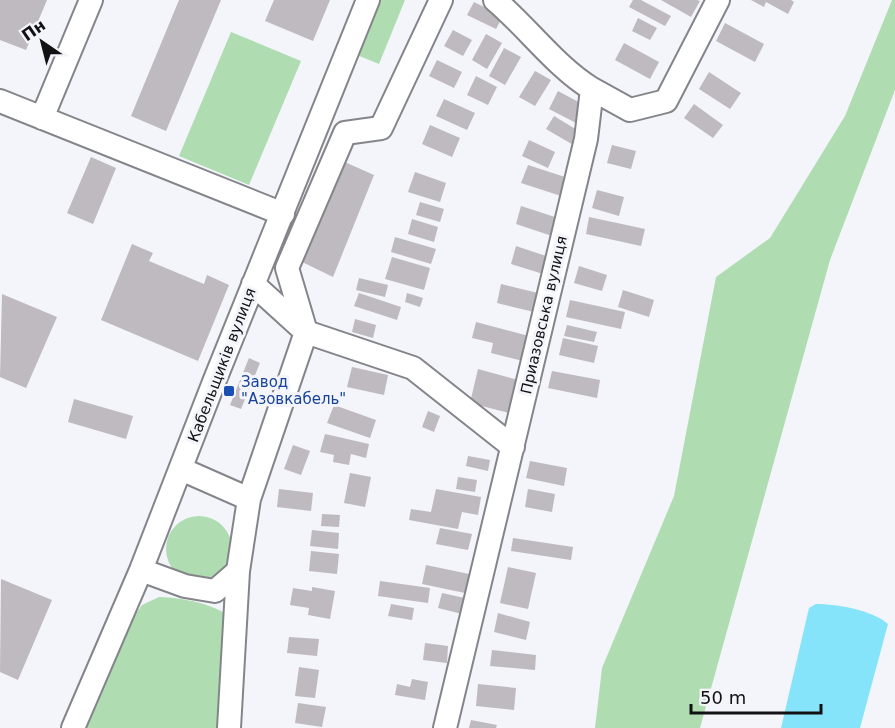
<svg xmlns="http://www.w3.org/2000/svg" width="895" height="728" font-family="'DejaVu Sans',sans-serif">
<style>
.green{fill:#afddb1}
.water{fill:#86e4fa}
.building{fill:#bfbabf}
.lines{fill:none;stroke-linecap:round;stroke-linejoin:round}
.minor-casing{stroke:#84858a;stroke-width:26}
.minor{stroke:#fff;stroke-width:22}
.transit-dot{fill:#1a4fb4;stroke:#f4f4fb;stroke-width:2}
.labels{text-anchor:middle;stroke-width:6;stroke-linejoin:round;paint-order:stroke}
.street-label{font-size:15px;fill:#121214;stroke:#f4f4fb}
.transit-label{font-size:15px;fill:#164399;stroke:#f4f4fb;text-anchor:start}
</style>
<rect width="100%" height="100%" fill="#f4f4fb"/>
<path class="green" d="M379,0h26l-26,64 -22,-9z
M892,0h3v90l-65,170 -130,468h-105l7,-60 72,-172 42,-219 54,-39 75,-122z
M231,32l70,29 -52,124 -70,-29z
M166 549a33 33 0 1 1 66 0a33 33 0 1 1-66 0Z
M159,597c24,1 53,6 73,21l-7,110h-144l40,-93 21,-30z"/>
<path class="water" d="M816,604c21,0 56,6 72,20l-28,104h-79l28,-120z"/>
<path class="building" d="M0,0h47l-21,50 -26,-10z
M179,0h42l-55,131 -35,-15z
M274,0h56l-17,41 -48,-20z
M633,0h8l30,16 -6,10 -36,-19z
M661,0h36l3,1 -9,16z
M751,0h40l3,2 -6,12 -22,-12 -2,5z
M474,2l29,14 -7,13 -29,-14z
M638,18l19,10 -7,12 -18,-9z
M725,23l39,21 -9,18 -39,-21z
M453,30l19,10 -9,16 -19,-10z
M486,34l16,9 -15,26 -15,-9z
M624,43l35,19 -9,17 -35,-19z
M504,48l17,9 -16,28 -16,-9z
M437,60l25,12 -8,16 -25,-12z
M535,71l16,9 -16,26 -16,-9z
M709,72l32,21 -11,16 -31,-20z
M476,76l21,11 -9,18 -21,-10z
M558,91l30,16 -10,17 -29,-15z
M444,99l31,14 -8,17 -31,-14z
M694,104l29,21 -10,13 -29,-20z
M554,116l28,17 -7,13 -29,-17z
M430,125l30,13 -8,19 -30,-13z
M529,140l26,12 -7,16 -26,-12z
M612,145l24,6 -5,18 -24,-6z
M91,157l25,11 -23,56 -26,-11z
M338,159l36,16 -41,102 -37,-18z
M528,165l40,13 -7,18 -40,-13z
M415,172l31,11 -6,19 -32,-10z
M597,190l27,7 -5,19 -27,-8z
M420,202l24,7 -4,13 -24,-7z
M521,206l37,12 -6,18 -36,-12z
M589,217l56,12 -4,17 -55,-12z
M412,219l26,8 -4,15 -26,-8z
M395,237l41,12 -5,15 -40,-12z
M132,244l21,9 -4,8 55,23 3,-9 22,10 -31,76 -97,-41z
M516,246l33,11 -6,17 -32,-10z
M392,257l38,11 -6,22 -39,-11z
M579,266l28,9 -5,16 -28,-8z
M359,278l29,7 -3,12 -29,-7z
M501,284l37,9 -4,19 -37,-9z
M623,290l31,10 -5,17 -31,-10z
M359,293l42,14 -4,13 -43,-14z
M407,293l16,5 -3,9 -15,-5z
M2,294l55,23 -31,71 -26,-11z
M570,300l55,12 -4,17 -55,-12z
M355,319l21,6 -3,13 -21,-6z
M476,322l53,14 -6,25 -32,-8 2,-10 -21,-5z
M567,325l30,7 -3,10 -30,-6z
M563,338l35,8 -4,17 -35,-8z
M249,358l11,5 -19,46 -11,-4z
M352,367l36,8 -4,20 -37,-8z
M478,369l40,11 -9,33 -39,-10z
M552,371l48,9 -3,18 -49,-10z
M74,399l59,17 -7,23 -58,-17z
M334,405l42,15 -6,18 -43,-15z
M428,411l12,5 -6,16 -12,-5z
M325,434l44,10 -3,14 -15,-4 -2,11 -16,-3 1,-7 -14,-3z
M293,445l17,6 -9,24 -17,-6z
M468,456l22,4 -2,11 -22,-5z
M530,461l37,7 -3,18 -38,-8z
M350,473l21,4 -6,30 -21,-4z
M458,477l19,3 -2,12 -19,-3z
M279,489l34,4 -2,18 -34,-4z
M436,489l45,8 -3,18 -16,-3 -4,17 -49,-9 2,-11 20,3z
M528,489l27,5 -3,18 -27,-5z
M322,514l18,1 -1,12 -18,-1z
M440,528l32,6 -4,16 -32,-6z
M312,530l27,3 -1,16 -28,-3z
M513,538l60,9 -2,13 -60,-9z
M311,551l28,3 -2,20 -28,-3z
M426,565l43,9 -4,19 -43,-9z
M508,567l28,6 -8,36 -28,-6z
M1,579l51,21 -34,80 -18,-8z
M380,581l50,7 -2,15 -50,-7z
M312,587l23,4 -5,28 -22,-4 1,-7 -19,-3 3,-17 19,3z
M442,593l27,6 -3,16 -28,-7z
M391,604l23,4 -2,12 -24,-4z
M498,613l32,9 -4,18 -32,-8z
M289,637l30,2 -2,17 -30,-3z
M425,643l23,3 -1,17 -24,-3z
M492,650l44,5 -1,15 -45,-4z
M299,667l20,3 -4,28 -20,-2z
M412,679l16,3 -3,18 -30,-5 2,-11 13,3z
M478,684l38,4 -2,22 -38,-4z
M298,703l28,4 -4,20 -27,-4z
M471,720l26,5 -1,3h-27z"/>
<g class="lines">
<defs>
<path id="minor" d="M495,0c33,28 61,67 97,89
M0,101l283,113
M42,118l49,-118
M253,284l53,48 107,36 100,79
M181,469l68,30
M141,570l44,16 30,5 23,-20
M73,728l68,-158 73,-188 154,-382
M229,728l9,-157 11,-72 57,-167 -19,-64 58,-135 36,-5 60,-128
M445,728l141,-589 6,-50 38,21 36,-9 52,-101"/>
</defs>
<use href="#minor" class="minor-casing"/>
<use href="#minor" class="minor"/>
</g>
<rect class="transit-dot" x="223" y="385" width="12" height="12" rx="3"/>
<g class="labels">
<g class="street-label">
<text transform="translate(544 315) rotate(-77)" y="5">Приазовська вулиця</text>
<text transform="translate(222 365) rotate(-69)" y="5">Кабельщиків вулиця</text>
</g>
<g class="transit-label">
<text x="241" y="387">Завод<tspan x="241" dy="17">"Азовкабель"</tspan></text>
</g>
</g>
<g transform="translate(42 42) rotate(325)" stroke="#f4f4fb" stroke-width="4.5" paint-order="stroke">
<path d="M0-4.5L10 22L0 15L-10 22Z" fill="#121214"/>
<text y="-9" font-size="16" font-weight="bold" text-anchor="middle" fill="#121214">Пн</text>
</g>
<path d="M691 704v9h130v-9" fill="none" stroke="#121214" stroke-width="3"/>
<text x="700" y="704" font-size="18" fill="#121214" stroke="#f4f4fb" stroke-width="4.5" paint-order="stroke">50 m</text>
</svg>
